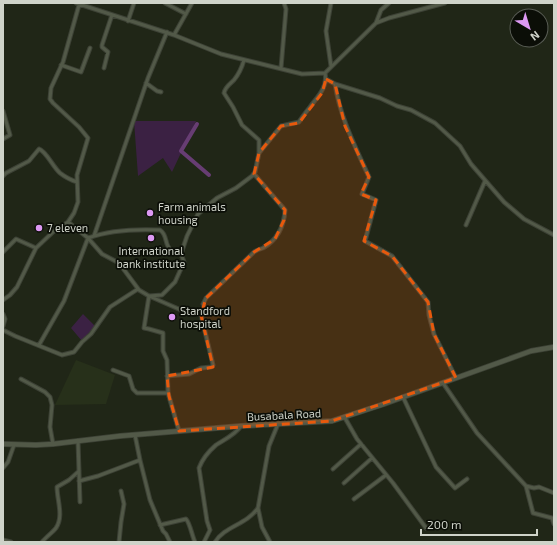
<svg xmlns="http://www.w3.org/2000/svg" width="557" height="545" font-family="'Exo 2',sans-serif">
<style>
.built{fill:#27301a}
.park{fill:#3b2143}
.lines{fill:none;stroke-linecap:round;stroke-linejoin:round}
.canal{stroke:#673d73;stroke-width:4}
.street-casing{stroke:#3d4236;stroke-width:5}
.secondary-casing{stroke:#3d4236;stroke-width:6}
.street{stroke:#525948;stroke-width:3}
.secondary{stroke:#525948;stroke-width:4.5}
.marked{fill:#e8590c;fill-opacity:0.2;stroke:#e8590c;stroke-width:3;stroke-dasharray:8 5;stroke-linejoin:round}
.poi-dot{fill:#dd99f3;stroke:#0b0e07;stroke-width:1.5}
.labels{text-anchor:middle;stroke-width:3.5;stroke-linejoin:round;paint-order:stroke}
.poi-label{font-size:11px;fill:#cfd3c9;stroke:#0b0e07;text-anchor:start}
.street-label{font-size:11px;fill:#cfd3c9;stroke:#0b0e07}
</style>
<rect width="100%" height="100%" fill="#202617"/>
<path class="built" d="M76,360l39,15 -9,29 -51,1z"/>
<path class="park" d="M134,121h62l-24,51 -9,-14 -25,18z
M83,314l12,12 -13,15 -11,-13z"/>
<g class="lines">
<path class="canal" d="M197,124l-16,27 28,24"/>
<defs>
<path id="street" d="M76,3l98,32 47,19 81,20 23,-1 51,-50 13,-5 56,-15
M165,3l21,11
M331,3l-5,28 5,35
M128,21l6,-18
M376,23l5,-13 8,-7
M174,35l18,-32
M244,60c-2,7 -5,14 -10,20 -4,4 -9,7 -10,13l9,14 9,18 17,15v12
M61,65l20,7 9,-24
M104,68l4,-16 -6,-5v-2l10,-30
M281,68l5,-59 -2,-6
M326,79l9,5 45,14 17,8 14,4 24,13 25,23 11,18 33,38 20,17 30,16
M146,83l11,8 4,1
M335,84c5,33 20,62 34,93l-7,17 14,6 -11,41 27,15 36,46 1,13 5,19 22,44
M3,111l7,24 -7,4
M3,176l3,-3 23,-12 10,-12c7,2 14,18 21,24 5,4 11,7 17,9
M68,222l20,16 14,16 17,9 20,27 10,6 32,14 20,5 3,-9 -1,-2 3,-6 48,-46c3,-2 6,-3 9,-4 14,-8 21,-22 22,-38l-31,-36
M466,225l19,-44
M94,236l54,-158 19,-46
M3,252l13,-13 20,9
M3,300l7,-5 7,-8 19,-39 17,-16 15,-10 6,-9 4,-11 -1,-27 11,-37 -9,-11 -26,-24 -3,-4 1,-11 12,-26 16,-57
M3,314l2,5 -2,7
M3,330l12,6 47,19 12,-3 8,-10 9,-8 19,-27 28,-18
M39,345l25,-44 24,-63c22,-8 50,-9 72,-8 8,5 4,15 11,20 3,2 7,3 10,4
M113,370l16,6 4,13 4,4h31
M167,376l22,-2 12,-6 10,-1 2,-2 -12,-50
M21,379l24,13 5,5 2,8 -2,22 3,17
M443,383l34,50 49,53 7,27 19,5 2,6
M403,397l33,70 19,21 12,-9
M345,418l12,21 36,44 33,45
M179,431l-11,-38 -1,-33 -4,-9v-18l-14,-4 -5,-1 5,-32 13,-1 13,-13 9,-20 -3,-8 6,-18 11,-22 19,-16 19,-10 16,-12 3,-4 4,-19 22,-27 18,-4c3,-5 7,-10 11,-15 8,-11 18,-20 15,-34
M78,441l2,61
M140,460l10,40 13,31 3,3 4,8
M3,468l5,-6 6,-17
M333,469l28,-25
M79,481l19,-5 42,-16 -5,-25
M344,483l28,-25
M526,486l8,2 5,-1 15,6
M354,499l32,-24
M160,525l26,-6c4,4 6,17 9,23
M3,540l8,2
M42,542c4,-5 10,-9 14,-14 8,-12 1,-28 1,-41l12,-7 10,-9
M119,542l2,-20 3,-18 -3,-13
M204,542l6,-12 -3,-9 -8,-53c3,-8 10,-17 17,-23 9,-6 19,-10 25,-19
M215,542c10,-16 31,-17 43,-34
M270,542l-8,-15 -4,-19 11,-62 9,-22"/>
<path id="secondary" d="M3,444l33,1 17,-1 67,-8 121,-10 91,-5 52,-17 147,-53 23,-4"/>
</defs>
<use href="#street" class="street-casing"/>
<use href="#secondary" class="secondary-casing"/>
<use href="#street" class="street"/>
<use href="#secondary" class="secondary"/>
</g>
<path class="marked" d="M326,79l9,5 10,42 24,51 -8,17 15,6 -12,41 28,15 36,46 6,32 22,44 -124,43 -153,10 -10,-35 -2,-20 46,-9 -12,-52 5,-17 48,-46 21,-13 9,-19 1,-10 -31,-36 5,-21 22,-27 18,-3 23,-30z"/>
<g class="poi-dot">
<circle cx="150" cy="213" r="4"/>
<circle cx="39" cy="228" r="4"/>
<circle cx="151" cy="238" r="4"/>
<circle cx="172" cy="317" r="4"/>
</g>
<g class="labels">
<g class="poi-label">
<text x="158" y="211">Farm animals<tspan x="158" dy="13">housing</tspan></text>
<text x="47" y="232">7 eleven</text>
<text x="151" y="255" text-anchor="middle">International<tspan x="151" dy="13">bank institute</tspan></text>
<text x="180" y="315">Standford<tspan x="180" dy="13">hospital</tspan></text>
</g>
<g class="street-label">
<text transform="translate(284 415) rotate(-3)" y="4">Busabala Road</text>
</g>
</g>
<rect width="557" height="545" fill="none" stroke="#cfd3c9" stroke-width="8"/>
<g transform="translate(529 28) rotate(142)"><circle r="19" fill="#0b0e07" stroke="#595d55"/>
<path d="M0-3L7 15L0 10L-7 15Z" fill="#dd99f3"/>
<text y="-6" font-size="11" font-weight="bold" text-anchor="middle" fill="#cfd3c9">N</text>
</g>
<path d="M421 529v6h116v-6" fill="none" stroke="#cfd3c9" stroke-width="2"/>
<text x="427" y="529" font-size="12" fill="#cfd3c9" stroke="#0b0e07" stroke-width="3" paint-order="stroke">200 m</text>
</svg>
